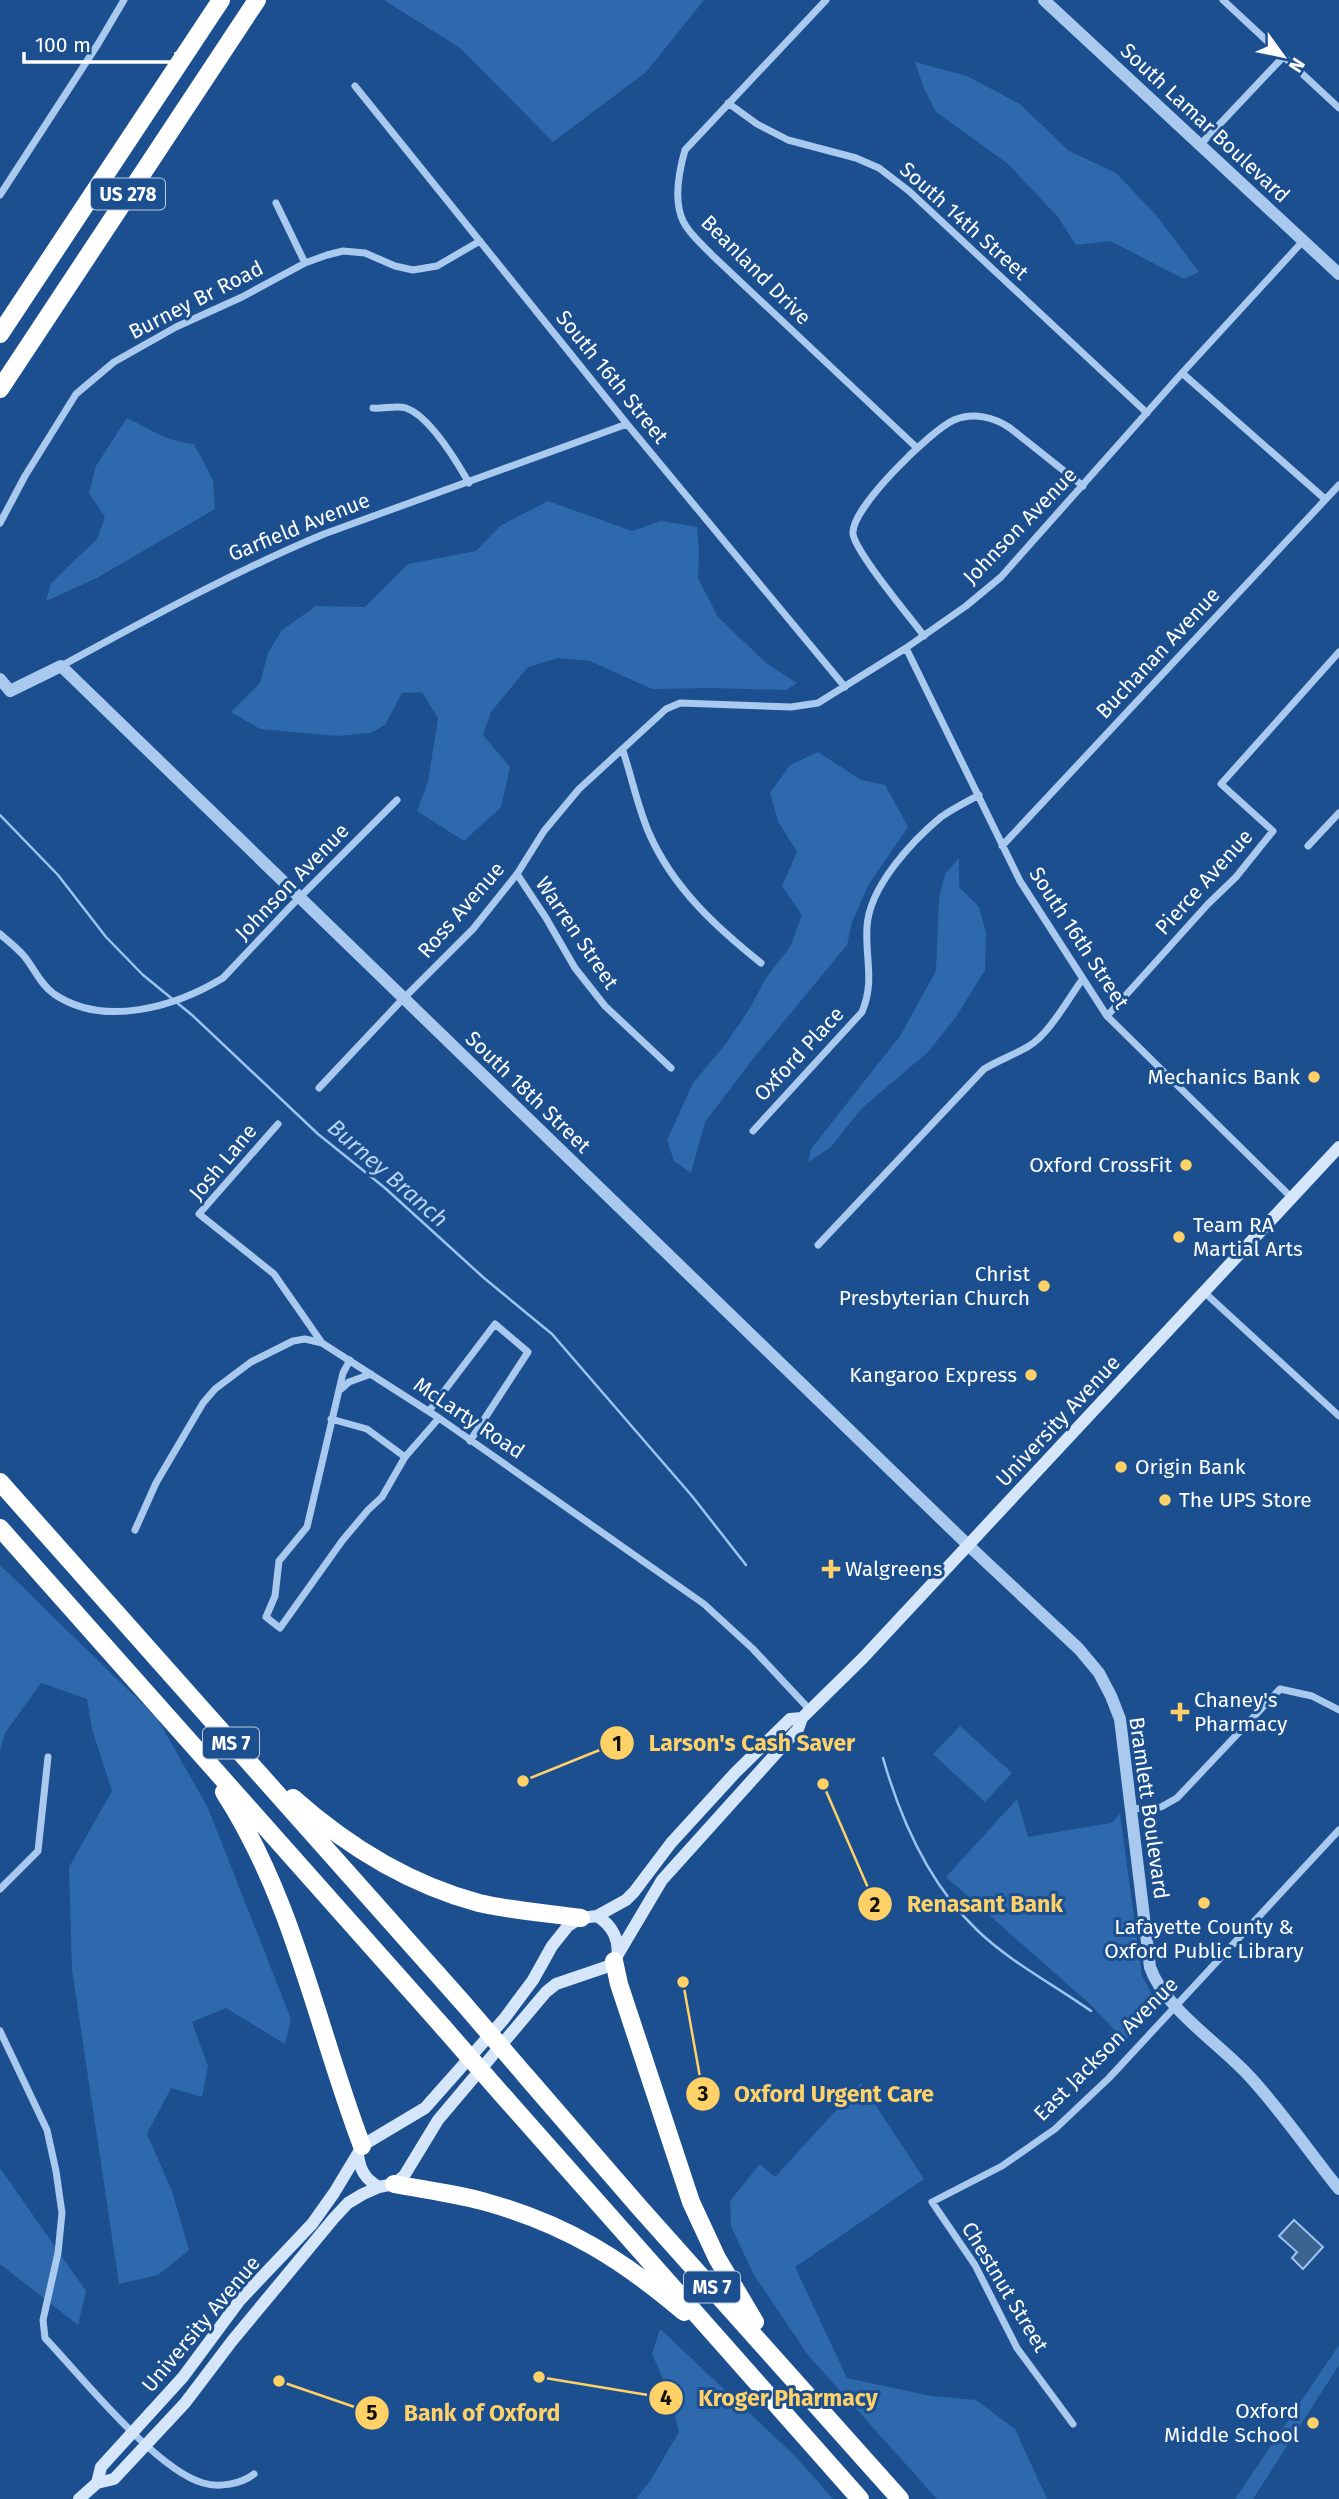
<svg xmlns="http://www.w3.org/2000/svg" width="1339" height="2499" viewBox="0 0 1339 2499" font-family="'Fira Sans',sans-serif">
	<style>
		.green { fill: #2e69ad }
		.water { fill: #3c6290; stroke: #9cc4f0; stroke-width: 2 }
		.lines { fill: none; stroke-linecap: round; stroke-linejoin: round }
		.stream { stroke: #9cc4f0; stroke-width: 2.5 }
		.minor { stroke: #a9c9ee; stroke-width: 7 }
		.tertiary { stroke: #a9c9ee; stroke-width: 12 }
		.secondary { stroke: #d6e6fa; stroke-width: 12 }
		.motorway { stroke: #fff; stroke-width: 18 }
		.motorway-bridge { stroke: #fff; stroke-width: 18 }
		.poi-dot { fill: #ffd166; stroke: #1b4f8f; stroke-width: 2.5 }
		.labels { text-anchor: middle; dominant-baseline: central; stroke-width: 6; stroke-linejoin: round; paint-order: stroke }
		.shield { fill: #1b4f8f; stroke: #bbcadd; stroke-width: 2 }
		.shield-label { font-size: 19px; font-weight: bold; fill: #fff }
		.street-label { font-size: 21px; fill: #fff; stroke: #1b4f8f }
		.poi-label { font-size: 21px; fill: #fff; stroke: #1b4f8f; text-anchor: end }
		.water-label { font-size: 23px; font-style: italic; fill: #b5d3f5; stroke: #1b4f8f }
		.leader { fill: none; stroke: #ffd166; stroke-width: 2.5 }
		.callout-dot { fill: #ffd166; stroke: #1b4f8f; stroke-width: 2.5 }
		.mark-label { font-size: 21px; text-anchor: middle; font-weight: bold; fill: #111 }
		.callout-label { font-size: 23px; text-anchor: middle; font-weight: bold; fill: #ffd166; stroke: #1b4f8f; stroke-width: 6; stroke-linejoin: round; paint-order: stroke }
	</style>
	<rect width="100%" height="100%" fill="#1b4f8f"/>
	<path class="green" d="M384,0H704L646,72L553,142L460,48Z
		M915,62L967,76L1020,104L1069,151L1116,173L1156,215L1199,272L1184,279L1110,241L1076,245L1058,217L1008,164L936,112L923,86Z
		M127,418C155,431 162,440 194,444L213,480L215,509L97,578L46,601L51,583L97,539L105,517L89,493L96,466Z
		M548,501L632,531L661,521L697,527L699,551L698,578L718,617L766,663L797,683L786,690L711,688L652,689L590,661L558,658L528,667L491,712L483,735L510,767L501,807L464,841L417,811L428,782L438,718L422,692L402,693L385,725L370,733L338,736L260,729L231,712L260,683L268,653L282,630L316,606L365,607L408,564L476,551L500,526Z
		M818,752L861,780L885,785L908,827L869,884L852,922L847,945L756,1055L705,1122L691,1173L674,1161L667,1140L693,1083L725,1045L750,1008L766,978L790,947L802,915L782,886L797,852L778,821L770,793L790,765Z
		M959,858V887L979,907L986,933L985,970L956,1017L928,1052L861,1109L831,1147L808,1162L811,1149L900,1036L936,971L939,898L945,874Z
		M0,1565L157,1718L208,1808L291,2019L285,2044L226,2008L192,2022L208,2066L202,2097L171,2088L147,2134L172,2191L189,2250L158,2275L119,2284L72,1970L69,1867L112,1791L92,1729L87,1699L41,1683L5,1733L0,1751Z
		M960,1726L1012,1773L985,1802L933,1754Z
		M1017,1799L1028,1837L1111,1823L1120,1814L1142,1976L1157,2004L1125,2041L1091,2005L946,1877Z
		M861,2083L924,2179L795,2267L847,2378L931,2396L976,2400L1015,2429L1047,2499H937L808,2355L754,2275L731,2226L730,2201L760,2164L775,2177Z
		M0,2168L86,2291L78,2325L0,2264Z
		M660,2329L795,2456L833,2499H636L650,2481L679,2432L669,2392L652,2354Z
		M1339,2345V2365L1253,2499H1235Z"/>
	<path class="water" d="M1294,2220L1323,2247L1303,2269L1292,2258L1297,2252L1279,2236Z"/>
	<g class="lines">
		<path class="stream" d="M0,815L58,875L106,937L143,975L192,1015L318,1134L385,1188L484,1278L552,1334L692,1496L746,1565
			M883,1758C901,1821 929,1884 977,1930C1010,1962 1053,1984 1091,2011"/>
		<path class="minor" d="M826,0L685,150C679,171 673,200 683,221C689,234 703,245 712,255L916,447
			M1223,0L1339,108
			M355,86L627,424L845,687
			M728,103L757,124L788,140L856,158L879,168L909,191L1147,413
			M1200,145L1284,56
			M0,195L98,44L124,0
			M276,203L305,263
			M1182,373L1325,499
			M373,408C383,409 397,405 406,408C429,416 457,462 469,483
			M0,523L25,476L76,394L114,362L176,327L242,297L305,263L327,255L343,251L365,253L395,266L413,270L437,266L480,241
			M924,636C910,617 856,553 853,534C850,509 931,430 954,420C973,412 994,417 1010,428L1083,486
			M906,648L1020,881L1107,1016L1292,1198
			M61,666C148,619 233,572 324,534L627,424
			M623,751C632,778 638,808 649,833C673,888 716,927 761,963
			M1002,846L1339,485
			M1308,846L1339,813
			M517,874L546,918L575,968L605,1006L671,1068
			M0,934C8,941 17,948 24,956C34,968 40,984 54,994C104,1028 175,1007 223,978L289,908L397,800
			M1107,1016L1208,904L1236,877L1273,831L1221,784L1339,652
			M319,1088L399,1003L473,929L517,874L544,831L579,789L666,709L680,703L791,707L818,703L906,648L966,606L1001,577L1182,373L1303,241
			M278,1124L199,1214L274,1274L322,1343
			M753,1131L862,1012C875,981 865,958 867,927C869,887 912,841 941,817C952,809 966,802 979,795
			M818,1245L984,1069C999,1060 1014,1055 1029,1046C1049,1034 1068,999 1082,980
			M1204,1292L1339,1416
			M350,1360L343,1373L307,1527L279,1561L275,1596L266,1617L280,1628L342,1541L368,1510L382,1497L405,1457L439,1418
			M341,1389L349,1382L371,1374
			M429,1411L495,1324L528,1352L470,1441
			M331,1419L367,1429L405,1457
			M135,1530L156,1483L203,1403L215,1389L251,1362L293,1341L305,1339L322,1343L439,1418L704,1604L753,1649L810,1710
			M1131,1809L1161,1807L1177,1798L1280,1689L1312,1696L1339,1710
			M0,1889L38,1851L48,1757
			M0,2031L47,2130L56,2171L62,2213L58,2253L43,2320L45,2338C80,2375 156,2470 203,2483C219,2488 241,2484 254,2474
			M1073,2424L1017,2348L975,2265L932,2202L1002,2166L1055,2129L1109,2078L1339,1830"/>
		<path class="tertiary" d="M1044,0L1339,274
			M0,679L10,691L61,666L968,1545L1079,1649L1099,1673L1111,1696L1120,1719L1150,1967C1164,2009 1222,2045 1251,2078C1283,2113 1310,2153 1339,2189"/>
		<path class="secondary" d="M597,1916C612,1925 620,1940 617,1957
			M358,2155C360,2170 365,2179 379,2187
			M97,2483L101,2467L183,2377L240,2300L312,2224L334,2193L363,2145L425,2108L504,2019L533,1980L552,1946L568,1926L581,1918L597,1916L626,1900L634,1892L671,1843L735,1773L790,1719L802,1718
			M79,2499L97,2483L114,2479L185,2403L232,2341L334,2218L348,2203L363,2194L379,2187L394,2184L404,2176L438,2120L546,1992L556,1984L609,1966L614,1961L662,1880L798,1729L802,1718L863,1658L1339,1147"/>
		<path class="motorway" d="M0,334L221,0
			M0,389L257,0
			M0,1482L464,2004
			M0,1528L443,2027
			M224,1792C294,1900 317,2028 362,2146
			M293,1798C347,1846 408,1884 479,1903C513,1911 547,1913 581,1918
			M614,1961L619,1984L691,2202L717,2258L755,2322
			M525,2075L640,2208L900,2499
			M506,2099L860,2499
			M394,2184C425,2190 459,2194 489,2203C567,2225 623,2260 684,2312"/>
		<path class="motorway-bridge" d="M464,2004L525,2075
			M443,2027L506,2099"/>
	</g>
	<g class="poi-dot">
		<circle cx="1314" cy="1077" r="7"/>
		<circle cx="1186" cy="1165" r="7"/>
		<circle cx="1179" cy="1237" r="7"/>
		<circle cx="1044" cy="1286" r="7"/>
		<circle cx="1031" cy="1375" r="7"/>
		<circle cx="1121" cy="1467" r="7"/>
		<circle cx="1165" cy="1500" r="7"/>
		<path d="M827.5 1558.5h7v7h7v7h-7v7h-7v-7h-7v-7h7z"/>
		<path d="M1176.5 1701.5h7v7h7v7h-7v7h-7v-7h-7v-7h7z"/>
		<circle cx="1204" cy="1903" r="7"/>
		<circle cx="1313" cy="2423" r="7"/>
	</g>
	<g class="labels">
		<g class="shield">
			<rect x="91" y="178.5" width="74" height="31" rx="5"/>
			<rect x="203" y="1727.5" width="56" height="31" rx="5"/>
			<rect x="684" y="2271.5" width="56" height="31" rx="5"/>
		</g>
		<g class="shield-label">
			<text x="128" y="194">US 278</text>
			<text x="231" y="1743">MS 7</text>
			<text x="712" y="2287">MS 7</text>
		</g>
		<g class="street-label">
			<text transform="translate(1205 123) rotate(43)">South Lamar Boulevard</text>
			<text transform="translate(964 221) rotate(42)">South 14th Street</text>
			<text transform="translate(756 270) rotate(45)">Beanland Drive</text>
			<text transform="translate(196 300) rotate(-27)">Burney Br Road</text>
			<text transform="translate(612 377) rotate(51)">South 16th Street</text>
			<text transform="translate(1020 526) rotate(-46)">Johnson Avenue</text>
			<text transform="translate(299 527) rotate(-22)">Garfield Avenue</text>
			<text transform="translate(1158 653) rotate(-47)">Buchanan Avenue</text>
			<text transform="translate(292 882) rotate(-46)">Johnson Avenue</text>
			<text transform="translate(1204 882) rotate(-48)">Pierce Avenue</text>
			<text transform="translate(461 910) rotate(-49)">Ross Avenue</text>
			<text transform="translate(577 933) rotate(56)">Warren Street</text>
			<text transform="translate(1079 938) rotate(57)">South 16th Street</text>
			<text transform="translate(799 1054) rotate(-47)">Oxford Place</text>
			<text transform="translate(528 1092) rotate(44)">South 18th Street</text>
			<text transform="translate(223 1162) rotate(-50)">Josh Lane</text>
			<text transform="translate(469 1418) rotate(34)">McLarty Road</text>
			<text transform="translate(1058 1421) rotate(-47)">University Avenue</text>
			<text transform="translate(1149 1808) rotate(82)">Bramlett Boulevard</text>
			<text transform="translate(1106 2049) rotate(-45)">East Jackson Avenue</text>
			<text transform="translate(1005 2287) rotate(59)">Chestnut Street</text>
			<text transform="translate(201 2324) rotate(-50)">University Avenue</text>
		</g>
		<g class="poi-label">
			<text x="1300" y="1077">Mechanics Bank</text>
			<text x="1172" y="1165">Oxford CrossFit</text>
			<text x="1193" y="1225" text-anchor="start">Team RA<tspan x="1193" dy="24">Martial Arts</tspan></text>
			<text x="1030" y="1274">Christ<tspan x="1030" dy="24">Presbyterian Church</tspan></text>
			<text x="1017" y="1375">Kangaroo Express</text>
			<text x="1135" y="1467" text-anchor="start">Origin Bank</text>
			<text x="1179" y="1500" text-anchor="start">The UPS Store</text>
			<text x="845" y="1569" text-anchor="start">Walgreens</text>
			<text x="1194" y="1700" text-anchor="start">Chaney's<tspan x="1194" dy="24">Pharmacy</tspan></text>
			<text x="1204" y="1927" text-anchor="middle">Lafayette County &amp;<tspan x="1204" dy="24">Oxford Public Library</tspan></text>
			<text x="1299" y="2411">Oxford<tspan x="1299" dy="24">Middle School</tspan></text>
		</g>
		<g class="water-label">
			<text transform="translate(388 1173) rotate(41)">Burney Branch</text>
		</g>
	</g>
	<path class="leader" d="M523 1781L617 1743M823 1784L875 1904M683 1982L703 2094M539 2377L666 2398M279 2381L372 2413"/>
	<g class="callout-dot">
		<circle cx="523" cy="1781" r="7"/>
		<circle cx="823" cy="1784" r="7"/>
		<circle cx="683" cy="1982" r="7"/>
		<circle cx="539" cy="2377" r="7"/>
		<circle cx="279" cy="2381" r="7"/>
		<circle cx="617" cy="1743" r="18"/>
		<circle cx="875" cy="1904" r="18"/>
		<circle cx="703" cy="2094" r="18"/>
		<circle cx="666" cy="2398" r="18"/>
		<circle cx="372" cy="2413" r="18"/>
	</g>
	<g class="mark-label">
		<text x="617" y="1751">1</text>
		<text x="875" y="1912">2</text>
		<text x="703" y="2101">3</text>
		<text x="666" y="2405">4</text>
		<text x="372" y="2420">5</text>
	</g>
	<g class="callout-label">
		<text x="752" y="1751">Larson's Cash Saver</text>
		<text x="985" y="1912">Renasant Bank</text>
		<text x="834" y="2102">Oxford Urgent Care</text>
		<text x="788" y="2406">Kroger Pharmacy</text>
		<text x="482" y="2421">Bank of Oxford</text>
	</g>
	<g transform="translate(1283 56) rotate(123)" stroke="#1b4f8f" stroke-width="5" paint-order="stroke">
	<path d="M0-5L12 26L0 18L-12 26Z" fill="#ffffff"/>
	<text y="-10" font-size="19" font-weight="bold" text-anchor="middle" fill="#ffffff">N</text>
	</g>
	<path d="M24 52v10h152v-10" fill="none" stroke="#ffffff" stroke-width="3.5"/>
	<text x="35" y="52" font-size="21" fill="#ffffff" stroke="#1b4f8f" stroke-width="5" paint-order="stroke">100 m</text>
</svg>
